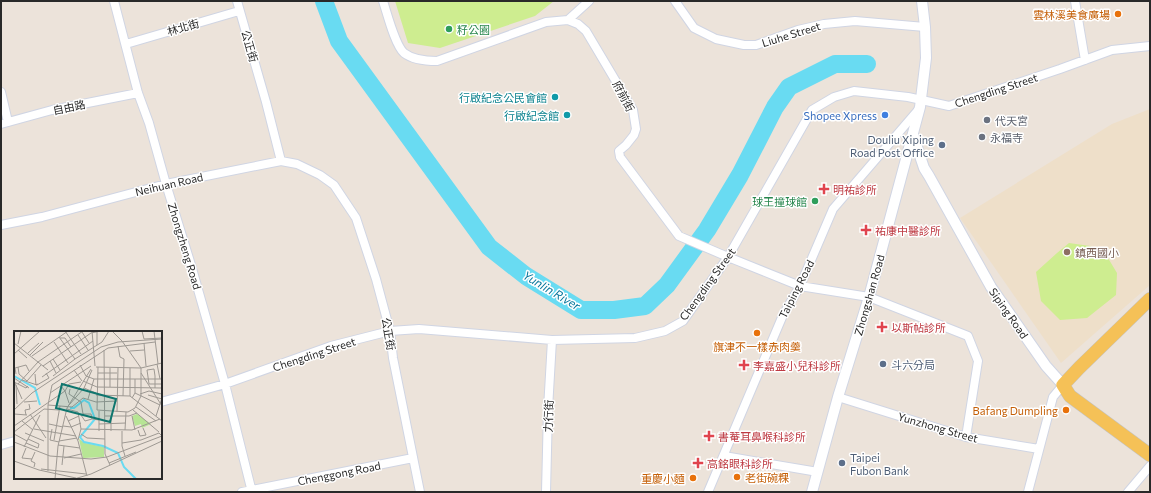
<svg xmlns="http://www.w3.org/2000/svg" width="1151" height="493" viewBox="0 0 1151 493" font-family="Commissioner,'Noto Sans TC',sans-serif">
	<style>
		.education { fill: #eedfc9 }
		.pitch { fill: #ceed90 }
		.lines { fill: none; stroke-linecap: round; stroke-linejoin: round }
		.river { stroke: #69dbf2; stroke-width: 18 }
		.minor-casing { stroke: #d0d5e3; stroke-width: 10 }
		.tertiary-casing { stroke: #d0d5e3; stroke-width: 12 }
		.primary-casing { stroke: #c3c3c3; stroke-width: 14 }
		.minor { stroke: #fff; stroke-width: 8 }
		.tertiary { stroke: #fff; stroke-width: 10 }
		.primary { stroke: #f5c157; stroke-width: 13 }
		.food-dot { fill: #e8710a; stroke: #fff; stroke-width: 1.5 }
		.leisure-dot { fill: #2e9e5b; stroke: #fff; stroke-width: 1.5 }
		.culture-dot { fill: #0f9aa8; stroke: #fff; stroke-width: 1.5 }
		.shop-dot { fill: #3f7fe0; stroke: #fff; stroke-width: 1.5 }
		.worship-dot { fill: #6b7280; stroke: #fff; stroke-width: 1.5 }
		.service-dot { fill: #5c6f8a; stroke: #fff; stroke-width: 1.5 }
		.health-dot { fill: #e0444e; stroke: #fff; stroke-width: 1.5 }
		.education-dot { fill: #8d6e63; stroke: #fff; stroke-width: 1.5 }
		.labels { text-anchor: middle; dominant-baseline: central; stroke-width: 3; stroke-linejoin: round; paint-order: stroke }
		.food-label { font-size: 11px; fill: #c56008; stroke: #fff; text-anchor: end }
		.street-label { font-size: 11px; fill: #292929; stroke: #fff }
		.leisure-label { font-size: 11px; fill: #27864d; stroke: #fff; text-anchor: start }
		.culture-label { font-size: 11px; fill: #0d838f; stroke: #fff; text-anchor: end }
		.shop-label { font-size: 11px; fill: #366cbe; stroke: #fff; text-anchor: end }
		.worship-label { font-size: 11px; fill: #5b616d; stroke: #fff; text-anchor: start }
		.service-label { font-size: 11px; fill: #4e5e75; stroke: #fff; text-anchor: start }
		.health-label { font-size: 11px; fill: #be3a42; stroke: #fff; text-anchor: start }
		.education-label { font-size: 11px; fill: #785e54; stroke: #fff; text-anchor: start }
		.water-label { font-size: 12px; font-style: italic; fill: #09789d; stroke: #fff }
		.inset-river { fill: none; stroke: #69dbf2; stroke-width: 2 }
		.inset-road { fill: none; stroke: #9e9993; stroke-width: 1 }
		.view { fill: #0f766e; fill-opacity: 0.15; stroke: #0f766e; stroke-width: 2 }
		.inset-edge { fill: none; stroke: #292929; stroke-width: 2 }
	</style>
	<rect width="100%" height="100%" fill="#ece3da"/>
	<path class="education" d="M1150,109V285L1061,363L960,218L1112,124Z"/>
	<path class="pitch" d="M395,1H554L535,16L440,48L408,43Z
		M1069,243L1090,246L1108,258L1117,273L1116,295L1087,318L1060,320L1041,301L1036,272L1057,253Z"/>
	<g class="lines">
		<path class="river" d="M324,1L339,41L489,247L526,276L581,310H614L645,306L667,285L707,230L740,175L775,107L789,87L835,64H867"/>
		<g class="minor-casing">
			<path id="minor" d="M114,1L138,93L149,123L166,184L191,265L225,384L252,492
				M237,1L266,102L281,161
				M383,1C387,13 395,45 404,53C413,60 426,61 437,61L546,22L568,20L578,24L586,31L633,110L636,129L634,135L626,145L619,151L620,157L679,236L728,257L800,286L869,297L968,336L978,361L966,437
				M675,1L694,28L716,39L744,45H756L798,30L824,24L855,21L925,27
				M1075,1L1085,60
				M568,20L589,1
				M126,44L239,11
				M1,92L8,122
				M1,124L52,110L138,93
				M1,225L42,217L166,184L281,161L297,164L320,175L334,185L356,218L376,279L390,331L393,358L420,492
				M838,397L966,437L1039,449
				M161,402L225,384L331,346L390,331L419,329L552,340L635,338L665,331L683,321L728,257L812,110L834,97L854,91L908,97L949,106L1060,69L1112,50L1150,46
				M1,445L15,441
				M724,456L818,472
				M242,492L413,458
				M546,492L548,409L552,340
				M708,492L783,315L800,286L833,209L919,109
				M1028,492L1053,397L1063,385
				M1128,492L1150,466"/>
		</g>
		<g class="tertiary-casing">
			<path id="tertiary" d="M913,135L924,168L929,176L991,287L1046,366L1063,385
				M812,492L838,397L869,297L920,107L926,58L925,27L922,1"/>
		</g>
		<g class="primary-casing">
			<path id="primary" d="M1150,299L1079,368L1063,385L1070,396L1150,455"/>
		</g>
		<use href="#minor" class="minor"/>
		<use href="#tertiary" class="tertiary"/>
		<use href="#primary" class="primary"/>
	</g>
	<g class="food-dot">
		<circle cx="1118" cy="14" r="4"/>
		<circle cx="757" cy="333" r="4"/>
		<circle cx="1066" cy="410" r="4"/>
		<circle cx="737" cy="477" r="4"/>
		<circle cx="693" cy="478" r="4"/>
	</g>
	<g class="leisure-dot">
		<circle cx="449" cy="29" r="4"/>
		<circle cx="815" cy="201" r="4"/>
	</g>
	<g class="culture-dot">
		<circle cx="555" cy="97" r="4"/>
		<circle cx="567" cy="115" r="4"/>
	</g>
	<circle class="shop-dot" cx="885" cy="115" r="4"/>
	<g class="worship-dot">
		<circle cx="987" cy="120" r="4"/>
		<circle cx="982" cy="137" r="4"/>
	</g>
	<g class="service-dot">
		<circle cx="942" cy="145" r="4"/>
		<circle cx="883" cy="364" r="4"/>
		<circle cx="842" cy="463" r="4"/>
	</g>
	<g class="health-dot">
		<path d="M822 183h4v4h4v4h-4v4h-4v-4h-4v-4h4z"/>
		<path d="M864 224h4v4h4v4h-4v4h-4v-4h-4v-4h4z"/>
		<path d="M880 321h4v4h4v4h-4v4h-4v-4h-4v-4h4z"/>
		<path d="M742 359h4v4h4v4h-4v4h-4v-4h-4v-4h4z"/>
		<path d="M707 430h4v4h4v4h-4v4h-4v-4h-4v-4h4z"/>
		<path d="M696 457h4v4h4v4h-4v4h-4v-4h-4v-4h4z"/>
	</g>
	<circle class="education-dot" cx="1067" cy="252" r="4"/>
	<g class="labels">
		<g class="food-label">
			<text x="1110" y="14">雲林溪美食廣場</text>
			<text x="757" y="346" text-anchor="middle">旗津不一樣赤肉羹</text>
			<text x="1058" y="410">Bafang Dumpling</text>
			<text x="745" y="477" text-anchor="start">老街碗粿</text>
			<text x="685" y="478">重慶小麵</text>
		</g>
		<g class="street-label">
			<text transform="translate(183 27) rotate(-16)">林北街</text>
			<text transform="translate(791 34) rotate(-17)">Liuhe Street</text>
			<text transform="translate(250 46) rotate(74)">公正街</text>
			<text transform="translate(996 90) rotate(-18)">Chengding Street</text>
			<text transform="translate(624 96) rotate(62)">府前街</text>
			<text transform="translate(69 107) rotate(-12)">自由路</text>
			<text transform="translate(169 184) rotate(-13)">Neihuan Road</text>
			<text transform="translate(185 246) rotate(73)">Zhongzheng Road</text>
			<text transform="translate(707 284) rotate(-54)">Chengding Street</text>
			<text transform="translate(796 289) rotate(-63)">Taiping Road</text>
			<text transform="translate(869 295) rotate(-74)">Zhongshan Road</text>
			<text transform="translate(1009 313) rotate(55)">Siping Road</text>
			<text transform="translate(389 334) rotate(80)">公正街</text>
			<text transform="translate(314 354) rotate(-18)">Chengding Street</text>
			<text transform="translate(548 416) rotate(-88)">力行街</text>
			<text transform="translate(938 427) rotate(16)">Yunzhong Street</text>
			<text transform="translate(339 473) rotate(-11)">Chenggong Road</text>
		</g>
		<g class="leisure-label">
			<text x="457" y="29">籽公園</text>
			<text x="807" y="201" text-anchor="end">球王撞球館</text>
		</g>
		<g class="culture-label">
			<text x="547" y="97">行啟紀念公民會館</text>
			<text x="559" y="115">行啟紀念館</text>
		</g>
		<g class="shop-label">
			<text x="877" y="115">Shopee Xpress</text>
		</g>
		<g class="worship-label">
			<text x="995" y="120">代天宮</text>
			<text x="990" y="137">永福寺</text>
		</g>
		<g class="service-label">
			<text x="934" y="139" text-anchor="end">Douliu Xiping<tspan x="934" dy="13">Road Post Office</tspan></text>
			<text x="891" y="364">斗六分局</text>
			<text x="850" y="457">Taipei<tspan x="850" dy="13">Fubon Bank</tspan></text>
		</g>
		<g class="health-label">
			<text x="833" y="189">明祐診所</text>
			<text x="875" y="230">祐康中醫診所</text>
			<text x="891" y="327">以斯帖診所</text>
			<text x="753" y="365">李嘉盛小兒科診所</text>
			<text x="718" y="436">書菴耳鼻喉科診所</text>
			<text x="707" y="463">高銘眼科診所</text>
		</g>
		<g class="education-label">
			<text x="1075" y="252">鎮西國小</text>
		</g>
		<g class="water-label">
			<text transform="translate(552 290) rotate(31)">Yunlin River</text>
		</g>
	</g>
	<g transform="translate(14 331)">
		<rect width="148" height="148" fill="#ece3da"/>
		<path d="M123,83L137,93L128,97L127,93L121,95L118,85ZM65,108L71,112L90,116V126L69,127Z" fill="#b7e595"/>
		<path class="inset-river" d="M0,45L21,57L26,74M56,77H60L70,69L75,72L81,88L66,106L70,111L89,115L104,122L110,136L122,148"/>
		<path class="inset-road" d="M51,0L67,23M78,0L81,35M128,0L130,8L148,7M140,0L144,33M68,1L75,12M83,1V14M64,4L74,19M45,6L61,28M46,7H51L57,16M40,11L54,32M0,12L34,39M130,12L132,35M4,13L7,0M104,15L106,26L110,28L109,65M4,19L13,27M90,19L91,123L96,134M116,20L130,19M14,22L25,12M0,23L26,0M16,24L29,11M18,25L54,0M39,28L46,39M36,30L42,42M143,33L146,48M66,34L72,45L80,48H148M29,35L77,2L87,0M4,36L5,43L13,50L27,34M82,36L127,37L148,32M84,36L83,79L114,81L121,77L127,65V37L108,10L98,0M60,39L68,50M84,42H103M127,42L148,75M2,43L1,37L12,34L15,40M21,43L22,54L24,53M39,45L61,28L88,11L95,0M28,46L79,10M0,47L15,57M8,49L23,54L35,47L32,42M69,50L83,56L148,57M0,51L12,57L14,55M1,52L8,68M4,53L24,31L69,0M2,54L3,73M96,56V37M70,57L82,62M141,57V45L140,38L133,39L135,53H148M56,58L55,63L67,71L69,83H77L78,88L85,89M36,62L77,35M121,62L146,74M126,63L135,60L148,63M82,64L116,65L148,90M134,64L148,68M116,65V37M118,67L121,62V48M74,68L80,48M10,71L23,70M55,72L51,60L55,53L67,51M34,74L58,76L69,67L82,71L103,70M55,74L70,57L78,39M122,76L142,90M53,78L64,81L67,98L64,109M0,79L18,62L87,16L104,11L148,8M119,79L145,101M85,80V100M103,81L104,37M0,83L13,84M16,83L32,107M70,83L67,84L71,90L78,88M12,84L11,79L16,78L15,73M52,85L64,110L73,145M91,85H115L123,82M118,85L121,99M142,85L148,67M8,90L19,99M54,90L65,85M35,93L49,96M85,93L112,92M0,95L51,60L47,55M49,95L57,96L67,92M20,98L62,105M38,98L36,109L45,111M67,98L118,99L146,88M111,99L112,81M124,99L126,105L132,104L129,97M97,100V85M108,100V115L111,125M0,101L30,78L45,79M11,102L30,110M0,103L13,110M67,103L73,107L91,108M14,108L25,113L24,117M40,109L46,75M45,110L63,107M0,111L36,125L77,128L93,126L148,105M12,112L24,117M108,112L127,109L145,102L148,105M44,114L66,117M10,116L26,84M12,117L8,127L18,128M50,127L67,123M0,130L25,139L62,147M95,132L122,121M48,134L50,115M20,136L21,132L17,130L21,121M27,138L72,143M34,140V74L38,54L94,17L141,11M41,148L44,115L53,77L77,38M60,148L77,143L148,110"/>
		<path class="view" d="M48,53L102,68L96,91L42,77Z"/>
		<rect width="148" height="148" class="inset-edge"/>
	</g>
	<rect width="1151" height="493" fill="none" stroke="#292929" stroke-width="4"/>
</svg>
